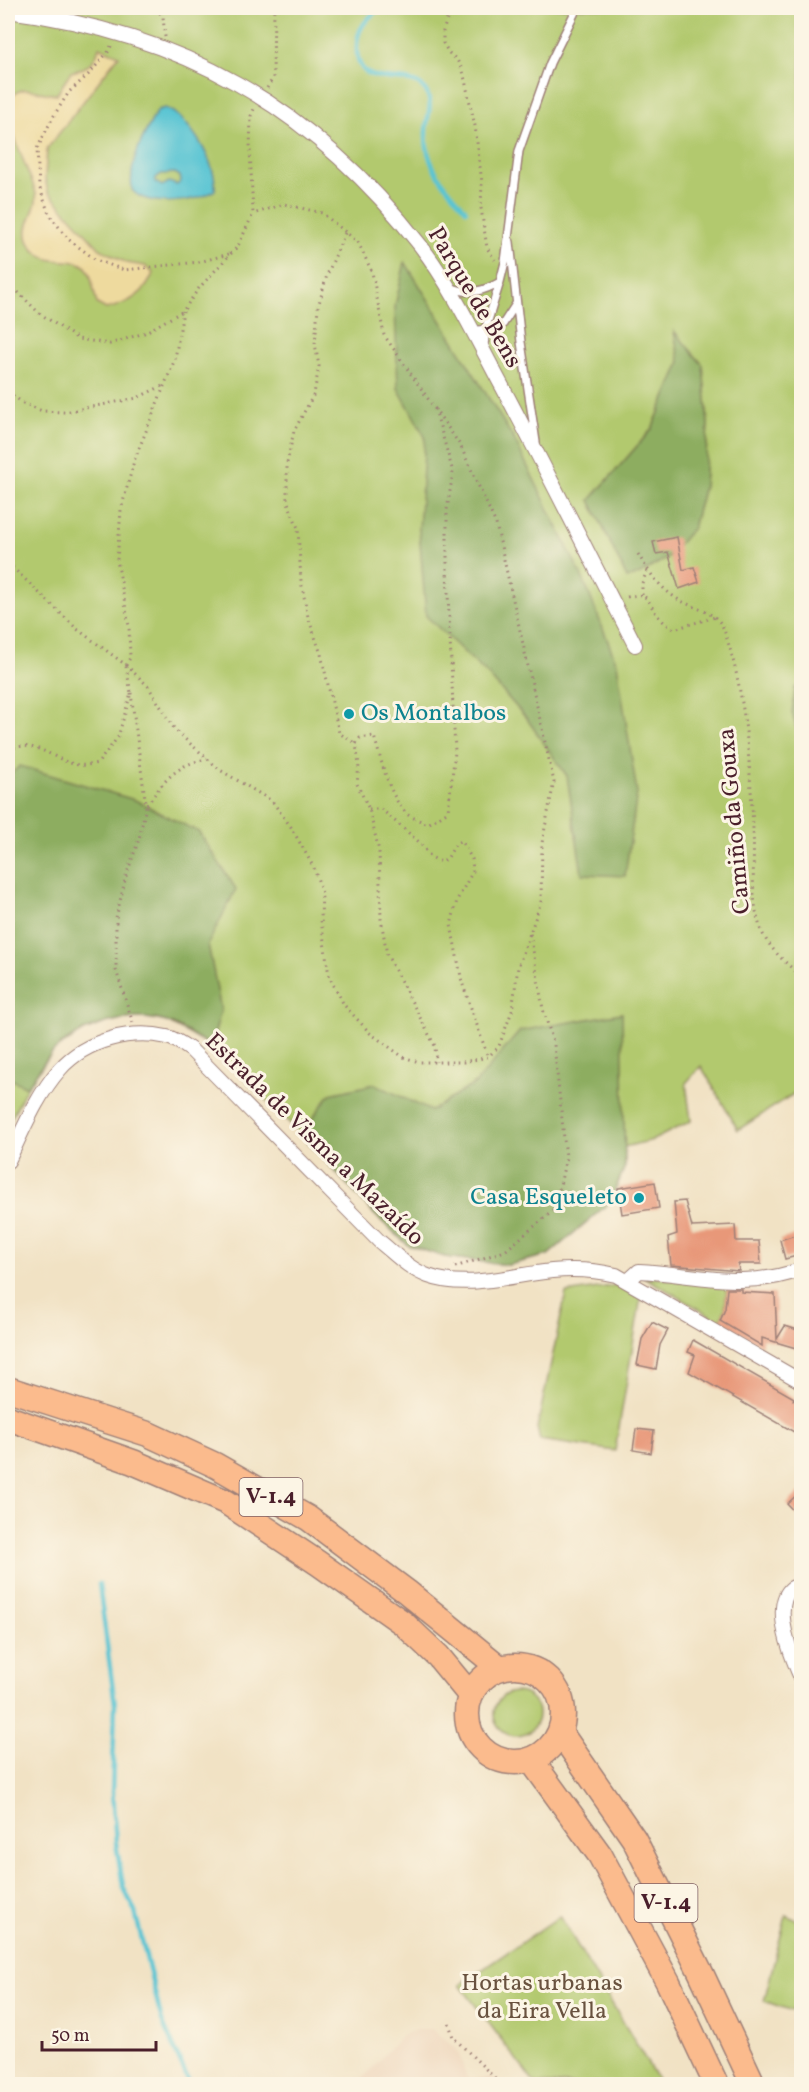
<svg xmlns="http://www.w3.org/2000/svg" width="809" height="2092" viewBox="0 0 809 2092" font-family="Vollkorn,serif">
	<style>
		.built { fill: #eed6bb }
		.green { fill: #b2c96e; stroke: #7e744c; stroke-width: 1.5; fill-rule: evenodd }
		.forest { fill: #8dad61; stroke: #6c6646; stroke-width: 1.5 }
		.sand { fill: #eeda9e; stroke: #9c7c64; stroke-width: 1.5 }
		.water { fill: #59c4d3; stroke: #52727f; stroke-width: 1.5; fill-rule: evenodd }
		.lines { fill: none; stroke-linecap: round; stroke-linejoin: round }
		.stream { stroke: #59c4d3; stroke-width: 4.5 }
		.building { fill: #e89879 }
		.lane-casing { stroke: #9e8078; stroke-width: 10 }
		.street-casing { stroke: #9e8078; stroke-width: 16 }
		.highway-casing { stroke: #9e8078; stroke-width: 27 }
		.path { stroke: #9e8078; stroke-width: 3; stroke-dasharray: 1.5 4.5; stroke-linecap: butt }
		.lane { stroke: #fff; stroke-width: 7 }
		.street { stroke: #fff; stroke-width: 14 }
		.highway { stroke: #fbbb8d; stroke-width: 24 }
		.culture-dot { fill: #0f9aa8; stroke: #fcf5e5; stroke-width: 2 }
		.labels { text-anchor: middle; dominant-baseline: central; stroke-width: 6; stroke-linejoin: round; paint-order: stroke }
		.shield { fill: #fcf5e5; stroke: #7f5f63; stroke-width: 1.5 }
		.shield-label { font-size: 22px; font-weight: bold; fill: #4a1f2b }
		.street-label { font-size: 24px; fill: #4a1f2b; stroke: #fcf5e5 }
		.culture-label { font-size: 24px; fill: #0d838f; stroke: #fcf5e5; text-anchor: start }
		.park-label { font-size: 24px; fill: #69523f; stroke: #fcf5e5 }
	</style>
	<rect width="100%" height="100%" fill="#fcf5e5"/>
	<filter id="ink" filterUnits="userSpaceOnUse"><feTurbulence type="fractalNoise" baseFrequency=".0167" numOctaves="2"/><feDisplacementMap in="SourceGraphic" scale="12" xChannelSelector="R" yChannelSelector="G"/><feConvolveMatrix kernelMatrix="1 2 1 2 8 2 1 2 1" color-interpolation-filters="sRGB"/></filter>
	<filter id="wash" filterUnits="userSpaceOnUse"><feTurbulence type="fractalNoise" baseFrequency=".008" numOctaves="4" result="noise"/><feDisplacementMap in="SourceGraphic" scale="24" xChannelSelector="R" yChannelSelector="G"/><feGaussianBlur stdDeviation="1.35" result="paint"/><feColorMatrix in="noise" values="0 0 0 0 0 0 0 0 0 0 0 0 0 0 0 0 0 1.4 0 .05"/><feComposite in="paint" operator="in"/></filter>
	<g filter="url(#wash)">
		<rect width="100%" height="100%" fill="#f1e2c4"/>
		<path class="built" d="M419,2029H432L458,2051L467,2078H491L497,2084H358L402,2035Z"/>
		<path class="green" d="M8,8H801L802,685L795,688L802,744L801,1089L738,1130L701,1066L686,1083L691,1121L653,1140L624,1147L625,1166L610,1202L548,1255L508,1265L445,1257L408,1245L375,1215L301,1134L211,1046L167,1022L143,1017L111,1021L84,1031L54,1050L27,1087L8,1125ZM674,332L703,365L708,424L704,486L693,528L590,500L652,429L680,363Z
			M644,1277L727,1284L725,1309L720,1321Z
			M618,1285L641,1297L615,1451L540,1440L537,1428L566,1293Z
			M494 1714a22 22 0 1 1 44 0a22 22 0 1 1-44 0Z
			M786,1915L801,1922V2014L764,2001Z
			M560,1916L660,2084H535L460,1985Z"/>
		<path class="forest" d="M405,262L514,439L584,581L617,664L637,793L625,876L582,874L567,776L527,719L488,675L426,616L419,530L425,437L398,388L395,306Z
			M674,331L703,365L708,424L704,486L693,528L667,558L640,574L627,578L590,500L652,429L680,363Z
			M801,685H802L801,744L792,713L795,688Z
			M20,766L135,800L199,832L236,889L208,944L221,1010L211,1046C197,1038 182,1027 167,1022C132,1011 81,1025 55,1050C44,1060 36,1075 27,1087L8,1078V776Z
			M622,1013L625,1166L610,1202L548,1255L508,1265L445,1257L408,1245L375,1215L301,1134L330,1094L375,1084L431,1111L476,1083L520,1031Z"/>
		<path class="sand" d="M99,47L119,55L47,149L45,178L48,192L100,249L127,263L145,266L153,273C146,294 128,304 106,309L97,304C94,294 93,282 89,272C80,251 48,272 31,246C17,225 42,210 35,190C29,171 1,117 11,99C21,80 42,96 57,94L71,72C87,68 95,64 99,47Z"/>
		<path class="water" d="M165,108C189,116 218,165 215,190C198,203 147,208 132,190C128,163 144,133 158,110ZM175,173L180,176L181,181L177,185L169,182L162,186L155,182L156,178L161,174Z"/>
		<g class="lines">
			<path class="stream" d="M381,8C368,17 357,28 357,45C354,98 412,64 427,93C433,105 427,118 426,130C424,166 444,184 466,210
				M99,1584L115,1705L112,1793L116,1843L123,1886L135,1912L162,2021L190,2084"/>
		</g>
		<g id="blocks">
			<path class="building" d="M677,537L683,570L694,567L699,582L679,589L668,552L656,554L653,542Z
				M655,1182L659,1208L622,1214L618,1188Z
				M685,1201L692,1227L735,1225L736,1241H759L761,1264H738L739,1271L671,1265L668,1237L677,1234L674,1202Z
				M801,1233V1255L785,1259L780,1240Z
				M727,1289H741V1292L775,1294L777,1339L785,1326L801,1331L796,1348L762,1338V1346L720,1321L725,1309Z
				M652,1322L668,1330L660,1345L656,1369L637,1365L642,1339Z
				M693,1340L794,1398L793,1400L801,1405V1436L689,1372L695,1355L688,1352Z
				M636,1429L654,1431L651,1453L633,1450Z
				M801,1491V1519L787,1504Z"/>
		</g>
	</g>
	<g filter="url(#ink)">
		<use href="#blocks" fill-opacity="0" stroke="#9e8078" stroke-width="1.5"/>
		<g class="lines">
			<g class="lane-casing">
				<path id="lane" d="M510,242L521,342L536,442
					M452,288C470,295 484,291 500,282L505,262L519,151L550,63L577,8
					M472,332L503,324L516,304
					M484,346L486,327L500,282"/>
			</g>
			<g class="street-casing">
				<path id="street" d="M8,11C182,33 311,106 420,245C453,288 477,340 503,388C548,473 591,559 635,645
					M8,1161C23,1130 37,1095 60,1069C86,1040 130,1029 167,1037C175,1039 184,1045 191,1050L379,1241C394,1253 409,1269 428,1276C466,1290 512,1275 552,1271C573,1269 595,1270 616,1275L802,1382
					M628,1281L639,1271C696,1274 744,1291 802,1269
					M802,1585C798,1586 795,1586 792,1588C770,1606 793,1660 802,1680"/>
			</g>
			<g class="highway-casing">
				<path id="highway" d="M8,1389L148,1434L215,1465L308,1518L407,1592L500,1668
					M8,1418L133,1462L226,1502L318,1563L403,1623L438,1656L470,1695
					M467 1714a48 48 0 1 1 96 0a48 48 0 1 1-96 0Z
					M560,1732L634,1839L701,1973L753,2084
					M531,1760L600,1855L668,1982L716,2084"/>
			</g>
			<path class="path" d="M156,8L163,17L165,37
				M451,8L443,31V43L449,53L457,60L463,71L475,126L482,183L481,208L487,248L495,260
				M111,46L109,51L88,75L69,92L53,117L37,149L39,186L49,214L68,239L96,260L124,270L199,262L229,254
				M267,88L273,78L274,8
				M345,233L327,275L318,307L315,344L319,366L314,394L294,431L287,463V500L298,528L301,581L308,617L321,654L339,733L356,744
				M8,286L14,288L39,313L78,339L110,344L144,333L183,311L199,288L238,246L253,214L250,149L251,116L254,109
				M8,392L23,403L42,411L65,412L137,398L162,386
				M435,409L453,472L447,510V570L455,752L448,811L428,824C422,821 412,818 407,814C389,797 381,759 374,736L360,738L356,744L359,765L357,784L369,809L379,851L381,919L387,955L435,1046L436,1062
				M638,554C648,571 659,587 676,598C691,608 718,611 724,630C746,693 750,763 753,829C755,863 749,900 762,932C769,948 788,966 802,976
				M8,563L77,629L126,665L130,658L129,626L117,560L121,510L134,461L175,359L183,311
				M642,595V583L647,571
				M627,597C652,591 646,603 659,617C663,622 669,626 674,629L715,617
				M126,665L148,686L175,730L220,770L272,801L291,827L314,868L322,893L321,920L329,976L344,1005L370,1033L403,1057L419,1062H463L488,1057L499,1046L512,1011L518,967L541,902L542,843L554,782L496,524L460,445L384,335L372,272L358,242L322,213L284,204L253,214
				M131,693L146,806L139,839L126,876L116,918V970L133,1023
				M8,749C40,739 52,761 79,765C85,766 93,764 98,763L118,737L131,693L126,667
				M147,805C164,781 176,764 207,759
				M369,809H381L419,842L431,857L441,862L447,859L456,843L461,841L472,859L473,871L457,900L451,925L462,982L488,1057
				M455,1267L505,1251L555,1209L566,1157L554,1045L543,1009L530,933
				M449,2023L453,2037L501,2084"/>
			<use href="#lane" class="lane"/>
			<use href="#street" class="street"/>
			<use href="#highway" class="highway"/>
		</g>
	</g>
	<g class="culture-dot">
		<circle cx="349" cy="714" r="6"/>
		<circle cx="639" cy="1198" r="6"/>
	</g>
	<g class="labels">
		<g class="shield">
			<rect x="239.5" y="1478" width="63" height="38" rx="4.5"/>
			<rect x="634.5" y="1884" width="63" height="38" rx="4.5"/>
		</g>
		<g class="shield-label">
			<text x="271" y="1497">V-1.4</text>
			<text x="666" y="1903">V-1.4</text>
		</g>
		<g class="street-label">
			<text transform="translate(474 298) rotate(59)">Parque de Bens</text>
			<text transform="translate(735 821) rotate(-95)">Camiño da Gouxa</text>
			<text transform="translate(314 1140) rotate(44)">Estrada de Visma a Mazaído</text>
		</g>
		<g class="culture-label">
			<text x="361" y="714">Os Montalbos</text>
			<text x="627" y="1198" text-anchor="end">Casa Esqueleto</text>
		</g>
		<g class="park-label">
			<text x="542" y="1984">Hortas urbanas<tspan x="542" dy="28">da Eira Vella</tspan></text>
		</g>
	</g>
	<rect width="809" height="2092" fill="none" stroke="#fcf5e5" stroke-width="30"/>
	<path d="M42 2041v9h114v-9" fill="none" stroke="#4a1f2b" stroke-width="3"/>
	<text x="51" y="2041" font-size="18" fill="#4a1f2b" stroke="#fcf5e5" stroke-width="4.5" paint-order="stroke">50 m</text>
</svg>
